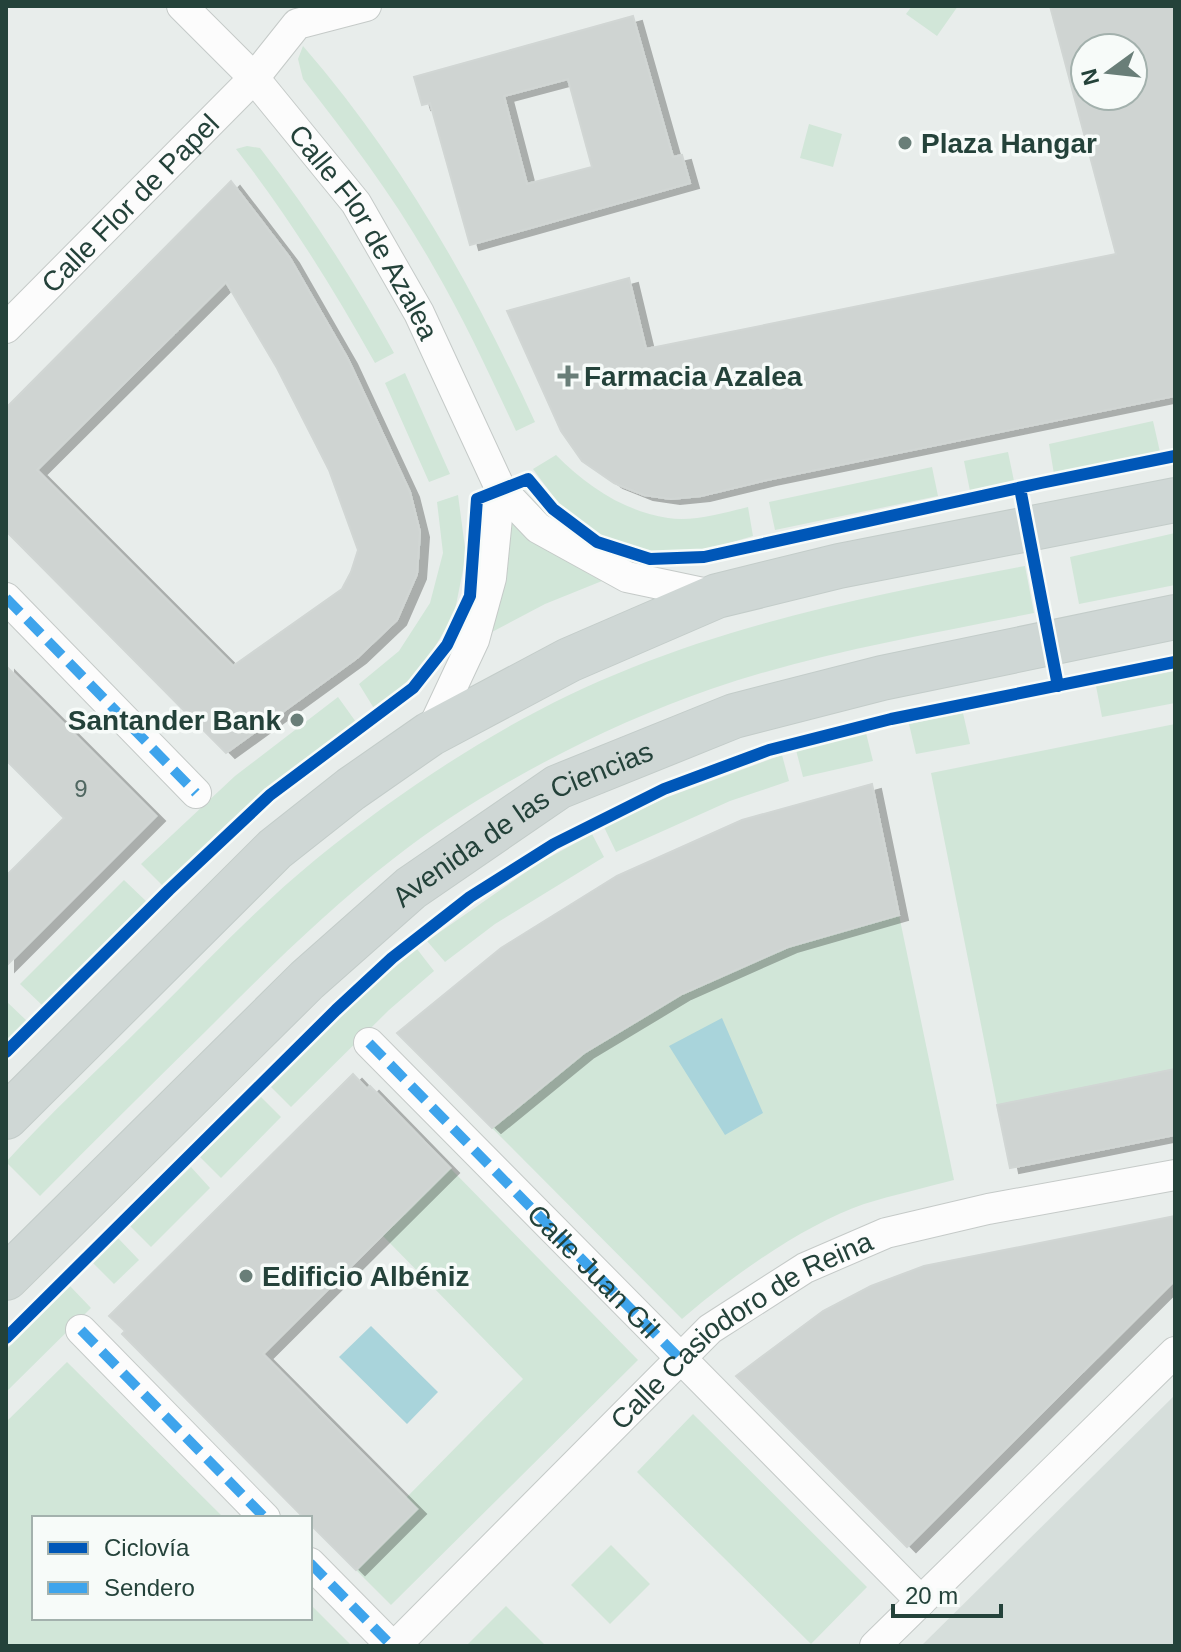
<svg xmlns="http://www.w3.org/2000/svg" width="1181" height="1652" viewBox="0 0 1181 1652" font-family="Helvetica,sans-serif">
	<style>
		.built { fill: #d6dedb }
		.green { fill: #d1e6d8 }
		.water { fill: #a9d4db }
		.building { fill: #cfd4d2; stroke: #d1d6d4; stroke-width: 2; fill-rule: evenodd; filter: url(#shadow) }
		.lines { fill: none; stroke-linecap: round; stroke-linejoin: round }
		.street-casing { stroke: #c5cac8; stroke-width: 32 }
		.primary-casing { stroke: #c3ccc9; stroke-width: 46 }
		.street { stroke: #fcfcfc; stroke-width: 30 }
		.primary { stroke: #cfd7d5; stroke-width: 44 }
		.quiet { stroke: #3ea4ec; stroke-width: 10; stroke-dasharray: 20 10; stroke-linecap: butt }
		.cycleway-casing { stroke: #f7fbf9; stroke-width: 17 }
		.cycleway { stroke: #0057b8; stroke-width: 12 }
		.poi-dot { fill: #697e78; stroke: #f7fbf9; stroke-width: 3 }
		.labels { text-anchor: middle; dominant-baseline: central; stroke-width: 7; stroke-linejoin: round; paint-order: stroke }
		.number-label { font-size: 24px; fill: #506761 }
		.poi-label { font-size: 28px; font-weight: bold; fill: #24423a; stroke: #f7fbf9; text-anchor: start }
		.street-label { font-size: 28px; fill: #24423a; stroke: #f7fbf9 }
	</style>
	<defs>
		<filter id="shadow"><feDropShadow dx="9" dy="5" stdDeviation="0" flood-color="#0004"/></filter>
	</defs>
	<rect width="100%" height="100%" fill="#e8edeb"/>
	<path class="built" d="M1175,1395V1646H921Z"/>
	<path class="green" d="M912,6H958L937,36L906,14Z
		M303,46C401,159 473,287 535,422L516,431C490,375 464,319 433,266C396,200 350,139 303,79L298,59Z
		M809,124L842,134L833,167L800,158Z
		M247,146L260,148C311,213 354,281 394,353L375,363C333,288 289,217 236,149Z
		M405,373L450,474L429,482L385,383Z
		M1153,421L1160,452L1054,474L1049,444Z
		M1008,452L1014,481L970,491L964,461Z
		M556,455C587,486 623,511 668,518C693,522 724,513 748,507L753,536L702,551H651L602,536L559,504L533,469Z
		M932,467L938,496L775,530L769,502Z
		M458,495L466,555L454,615L422,668L375,710L359,684L399,651L430,603L443,553L437,502Z
		M506,507C537,542 560,559 602,581L545,604L492,632C505,586 509,555 506,507Z
		M1175,533V585L1079,604L1070,557Z
		M1025,566L1034,613C925,635 816,653 711,689C604,726 482,789 393,859C326,911 267,970 207,1030C151,1085 95,1140 40,1196L6,1162C49,1114 98,1070 144,1024C200,969 254,910 315,860C410,783 517,713 631,668C758,617 891,592 1025,566Z
		M1175,671V703L1102,717L1096,686Z
		M338,697L356,722L258,801L163,886L141,864L235,776Z
		M963,713L970,744L916,754L909,724Z
		M1175,724V1069L997,1105L931,773Z
		M866,733L873,761L803,777L796,750Z
		M782,755L789,781L730,801L616,852L604,827L665,798Z
		M592,834L604,857L495,924L445,962L427,941L539,863Z
		M124,880L147,902L43,1006L20,984Z
		M899,915L954,1180C924,1188 893,1195 864,1204C805,1224 729,1278 682,1319L492,1128L584,1053L682,994L788,947Z
		M417,949L434,971L389,1010L291,1107L271,1087L371,987Z
		M6,1001L27,1021L6,1042Z
		M261,1097L281,1117L221,1178L200,1157Z
		M191,1167L210,1188L151,1247L130,1226Z
		M450,1168L638,1360L391,1605L356,1570L417,1510L406,1498L523,1379L382,1235Z
		M118,1238L139,1260L114,1284L93,1263Z
		M70,1286L91,1308L6,1392V1350Z
		M67,1362L224,1518H34V1618H310V1604L352,1646H6V1422Z
		M693,1414L867,1587L811,1644L637,1472Z
		M611,1545L650,1584L610,1624L571,1585Z
		M506,1606L546,1646H466Z"/>
	<path class="water" d="M722,1018L763,1113L725,1135L669,1046Z
		M371,1326L438,1392L407,1424L339,1357Z"/>
	<path class="building" d="M1050,6H1175V396L767,480L701,496L671,499L644,495L614,483L582,461L561,431L507,311L629,278L646,349L1116,254ZM1085,48H1133V96H1085Z
		M633,16L673,157L682,155L690,183L470,245L430,103L422,105L414,77ZM568,79L592,167L527,184L504,96Z
		M231,181L290,258L348,359L410,492L420,532L417,574L397,620L357,658L226,753L6,531V408ZM226,282L277,368L329,470L358,550L351,572L342,589L233,666L37,470Z
		M6,666L156,816L6,966V876L64,818L6,760Z
		M872,784L899,915L788,947L682,994L584,1053L492,1128L397,1033L501,948L617,876L742,820Z
		M1175,1069V1135L1010,1168L997,1105Z
		M353,1074L367,1089L370,1086L450,1168L263,1354L417,1509L356,1570L310,1524V1518H304L122,1334L125,1331L109,1316Z
		M1175,1216V1280L907,1547L736,1376L823,1311L871,1286L924,1266Z"/>
	<g class="lines">
		<g class="street-casing">
			<g id="street">
				<path id="s1" d="M182,6L254,78L356,203L419,313L500,488L538,528L627,577L717,596"/>
				<path id="s2" d="M6,328L254,78L297,24L366,6"/>
				<path d="M6,598L196,793"/>
				<path d="M430,734L474,640L491,578L500,488"/>
				<path d="M369,1043L921,1601"/>
				<path d="M81,1330L265,1518"/>
				<path d="M310,1563L392,1646"/>
				<path id="s3" d="M395,1646L710,1329L805,1268L886,1233L988,1209L1175,1175"/>
				<path d="M875,1646L1175,1352"/>
			</g>
		</g>
		<g class="primary-casing">
			<g id="primary">
				<path d="M6,1117L275,849L351,789L430,734L569,660L717,596L839,566L1175,500"/>
				<path id="s4" d="M6,1278L307,980L411,888L558,787L734,716L882,678L1175,617"/>
			</g>
		</g>
		<use href="#street" class="street"/>
		<use href="#primary" class="primary"/>
		<g class="quiet">
			<path d="M6,598L196,793"/>
			<path id="s5" d="M369,1043L680,1359"/>
			<path d="M81,1330L265,1518"/>
			<path d="M310,1563L392,1646"/>
		</g>
		<g class="cycleway-casing">
			<path id="cycleway" d="M1020,488L1058,686
				M6,1052L169,890L270,795L413,688L447,645L470,596L477,499L528,479L553,509L597,542L650,559L704,557L1041,483L1175,456
				M6,1338L336,1010L392,958L470,897L554,844L664,789L769,750L891,719L1175,662"/>
		</g>
		<use href="#cycleway" class="cycleway"/>
	</g>
	<g class="poi-dot">
		<circle cx="905" cy="143" r="8"/>
		<path d="M564 364h8v8h8v8h-8v8h-8v-8h-8v-8h8z"/>
		<circle cx="297" cy="720" r="8"/>
		<circle cx="246" cy="1276" r="8"/>
	</g>
	<g class="labels">
		<g class="number-label">
			<text x="81" y="788">9</text>
		</g>
		<g class="poi-label">
			<text x="921" y="143">Plaza Hangar</text>
			<text x="584" y="376">Farmacia Azalea</text>
			<text x="281" y="720" text-anchor="end">Santander Bank</text>
			<text x="262" y="1276">Edificio Albéniz</text>
		</g>
		<g class="street-label">
			<text stroke="none"><textPath href="#s2" startOffset="176">Calle Flor de Papel</textPath></text>
			<text stroke="none"><textPath href="#s1" startOffset="292">Calle Flor de Azalea</textPath></text>
			<text stroke="none"><textPath href="#s4" startOffset="692">Avenida de las Ciencias</textPath></text>
			<text stroke="none"><textPath href="#s5" startOffset="320">Calle Juan Gil</textPath></text>
			<text stroke="none"><textPath href="#s3" startOffset="472">Calle Casiodoro de Reina</textPath></text>
		</g>
	</g>
	<rect width="1181" height="1652" fill="none" stroke="#24423a" stroke-width="16"/>
	<rect x="32" y="1516" width="280" height="104" fill="#f7fbf9" stroke="#a3b1ad" stroke-width="2"/>
	<rect x="48" y="1542" width="40" height="12" fill="#0057b8" stroke="#a3b1ad" stroke-width="2"/>
	<text x="104" y="1556" font-size="24" fill="#24423a">Ciclovía</text>
	<rect x="48" y="1582" width="40" height="12" fill="#3ea4ec" stroke="#a3b1ad" stroke-width="2"/>
	<text x="104" y="1596" font-size="24" fill="#24423a">Sendero</text>
	<g transform="translate(1109 72) rotate(255)"><circle r="38" fill="#f7fbf9" stroke="#a3b1ad" stroke-width="2"/>
	<path d="M0-6L14 30L0 20L-14 30Z" fill="#697e78"/>
	<text y="-12" font-size="22" font-weight="bold" text-anchor="middle" fill="#24423a">N</text>
	</g>
	<path d="M893 1604v12h108v-12" fill="none" stroke="#24423a" stroke-width="4"/>
	<text x="905" y="1604" font-size="24" fill="#24423a" stroke="#f7fbf9" stroke-width="6" paint-order="stroke">20 m</text>
</svg>
